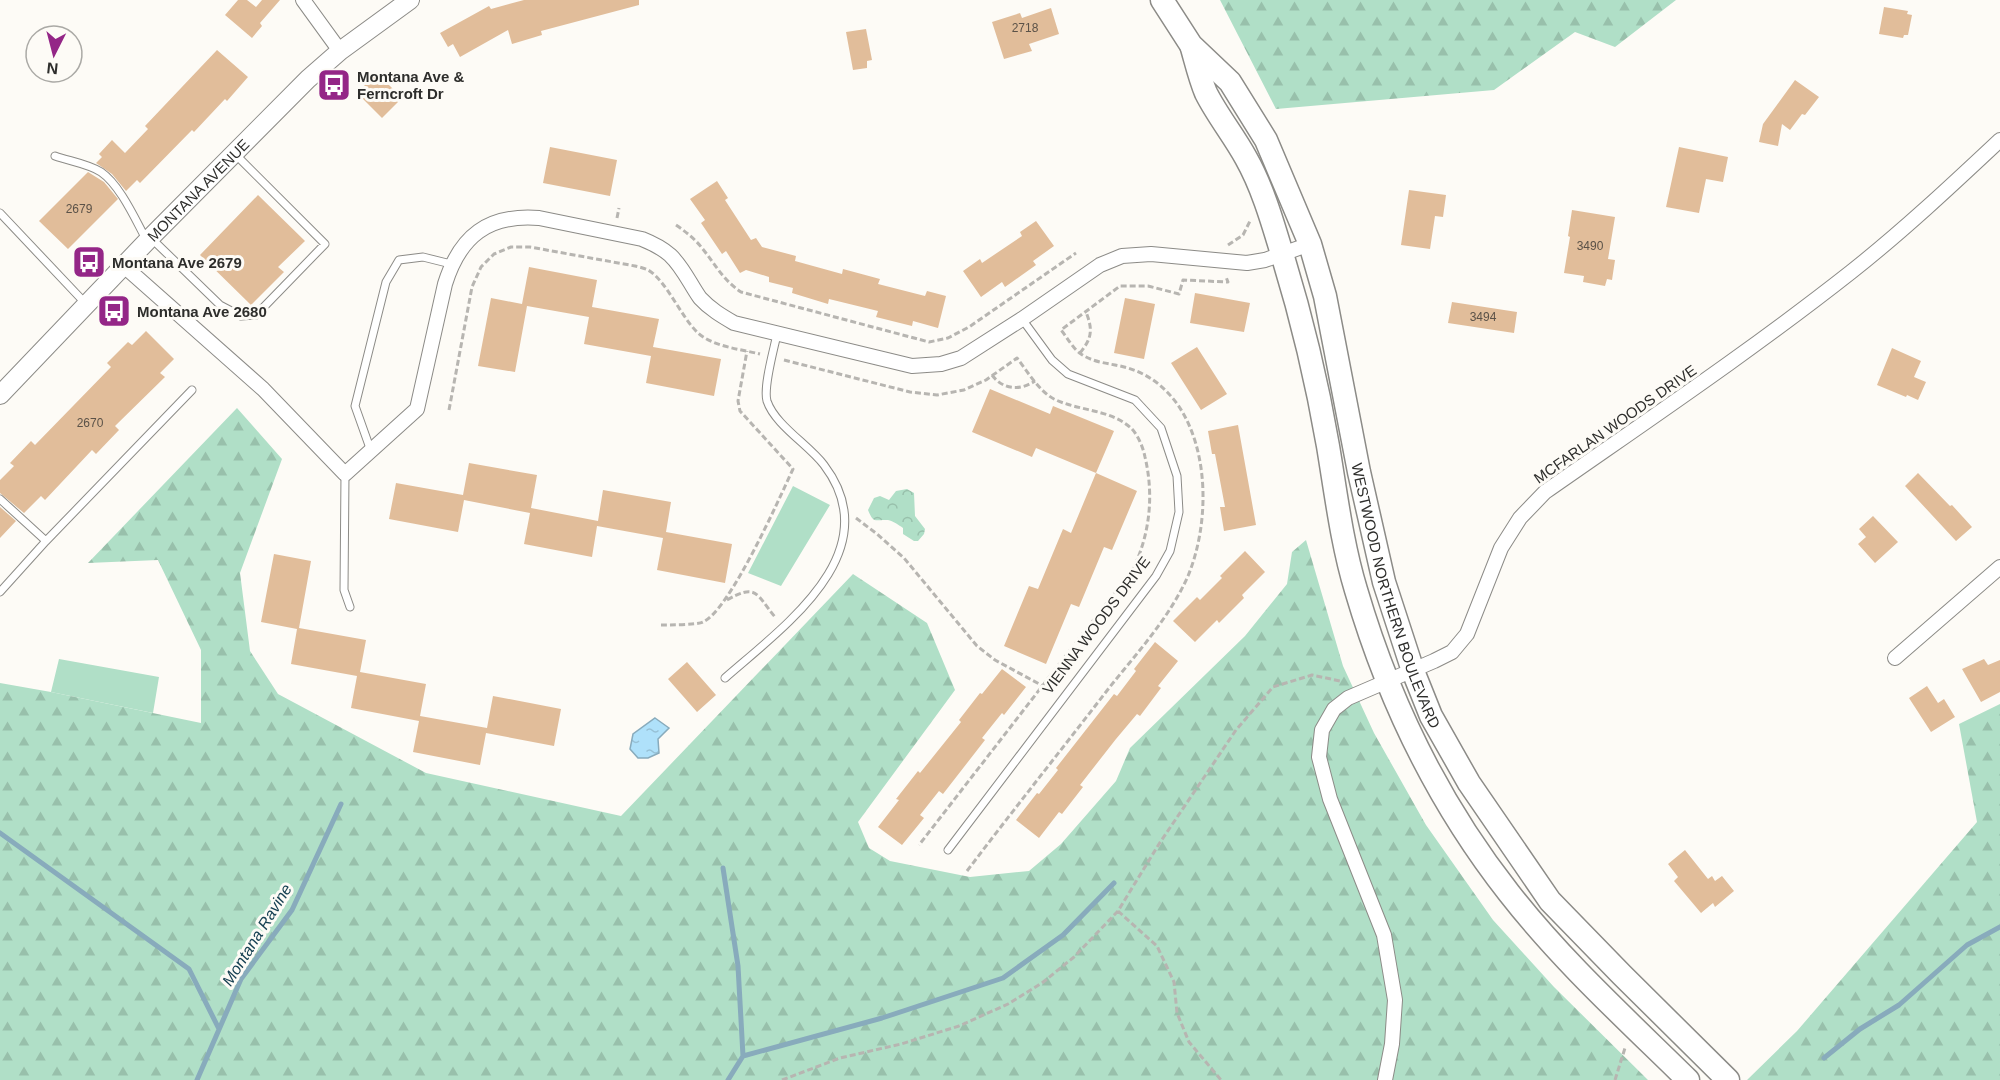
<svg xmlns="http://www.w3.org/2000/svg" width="2000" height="1080" viewBox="0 0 2000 1080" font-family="Helvetica,sans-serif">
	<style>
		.grass { fill: #b0dfc7 }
		.forest { fill: url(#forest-firs) }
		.park { fill: url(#park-crowns) }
		.water { fill: url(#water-ripples); stroke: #88abbc; stroke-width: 1.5 }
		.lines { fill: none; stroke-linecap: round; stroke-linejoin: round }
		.stream { stroke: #88abbc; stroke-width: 5 }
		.building { fill: #e1bd9a }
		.service-casing { stroke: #8c8b87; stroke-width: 9 }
		.minor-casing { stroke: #8c8b87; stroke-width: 16 }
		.tertiary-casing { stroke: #8c8b87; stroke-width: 20 }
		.primary-casing { stroke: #8c8b87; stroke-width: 25 }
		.path { stroke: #b7b5b1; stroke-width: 3; stroke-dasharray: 6 3; stroke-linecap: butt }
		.service { stroke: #fff; stroke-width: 7 }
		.minor { stroke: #fff; stroke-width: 14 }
		.tertiary { stroke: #fff; stroke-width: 18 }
		.primary { stroke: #fff; stroke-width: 22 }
		.labels { text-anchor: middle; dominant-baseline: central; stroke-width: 6; stroke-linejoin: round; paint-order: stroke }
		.number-label { font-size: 12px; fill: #5b5248 }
		.poi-label { font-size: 15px; font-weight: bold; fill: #2e2e2c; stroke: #fdfbf6; text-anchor: start }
		.street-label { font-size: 15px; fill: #2e2e2c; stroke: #fdfbf6 }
		.water-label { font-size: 16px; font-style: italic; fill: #174153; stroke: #fdfbf6 }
	</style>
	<defs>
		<pattern id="forest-firs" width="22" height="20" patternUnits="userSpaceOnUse" patternTransform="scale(1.5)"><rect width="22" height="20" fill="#b0dfc7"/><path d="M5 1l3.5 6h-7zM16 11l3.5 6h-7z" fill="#98c0ab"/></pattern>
		<pattern id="park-crowns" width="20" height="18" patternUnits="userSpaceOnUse" patternTransform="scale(1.5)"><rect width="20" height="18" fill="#b0dfc7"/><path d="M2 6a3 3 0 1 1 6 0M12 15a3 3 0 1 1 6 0" fill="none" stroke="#98c0ab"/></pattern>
		<pattern id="water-ripples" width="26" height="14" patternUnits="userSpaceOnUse" patternTransform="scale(1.5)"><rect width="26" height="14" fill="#afe1fa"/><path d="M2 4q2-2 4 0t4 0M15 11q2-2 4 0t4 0" fill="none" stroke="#97c1d6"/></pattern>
	</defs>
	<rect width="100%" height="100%" fill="#fdfbf6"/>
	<path class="grass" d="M793,486L830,505L781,586L748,573Z
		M59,659L159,677L153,713L51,692Z"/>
	<path class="forest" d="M1220,0H1676L1615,47L1575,32L1494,90L1276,109Z
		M237,408L282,459L240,573L250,651L278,694L426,773L621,816L853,574L927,623L955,690L858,822L869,848L890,861L970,877L1029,871L1061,844L1116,781L1130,748L1245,636L1287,584L1292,552L1306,540L1343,666L1374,733L1426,825L1493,920L1554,987L1648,1080H0V683L51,692L201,723V650L158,560L88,563Z
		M2000,704V1080H1747L1797,1031L1977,822L1959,724Z"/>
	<path class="park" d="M907,489L914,493L915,516L925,529L924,534L918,541H914L903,534V528C899,525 893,521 888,520C876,519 874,525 868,510L874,498L880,496L889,500L896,491Z"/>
	<path class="water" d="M655,718L669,728L658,739L659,753L648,758H638L630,749L633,734Z"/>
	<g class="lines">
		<path class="stream" d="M0,833L189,969L219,1029
			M723,868L738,966L743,1056
			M743,1056L882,1018L1003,978L1063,935L1114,883
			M1824,1058L1860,1029L1899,1005L1967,945L2000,927
			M197,1080L241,979L292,910L341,804
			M728,1080L743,1056"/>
	</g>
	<path class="building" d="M238,0H247L256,7L262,0H280L260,23L262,26L252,38L225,15Z
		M524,0H639V5L541,31L542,35L512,44L508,30L460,57L453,44L448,47L440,33L489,6L491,9Z
		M1884,7L1908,11L1907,14L1912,15L1908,35H1904L1903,38L1879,34Z
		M1051,8L1059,34L1029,44L1032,51L1004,59L992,22L1020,13L1022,18Z
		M866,29L872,60L867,61V68L853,70L846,32Z
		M217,50L248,77L227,101L225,99L194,132L192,130L140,183L137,180L126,191L112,174L96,163L102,157L99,154L112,140L125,153L148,129L145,126Z
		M377,73L402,98L382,118L357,93Z
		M1795,80L1819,97L1805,115L1802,114L1790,130L1782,124L1778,146L1759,142L1763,124Z
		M550,147L617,160L610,196L543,183Z
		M1679,147L1728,157L1723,182L1706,179L1699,213L1666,207Z
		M88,172L104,182L118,199L68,249L39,221Z
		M717,181L728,198L725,200L751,240L756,238L762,247L796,256L795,261L842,274L843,269L880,279L878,284L925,296L927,291L946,296L938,328L913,321L912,326L876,317L878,311L829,299L828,304L792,293L793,288L769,282V277L746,270L740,273L726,251L722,254L701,223L705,220L690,199Z
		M1409,190L1446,195L1443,217L1435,216L1430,249L1401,245Z
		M258,195L305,241L278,267L284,272L251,305L200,255Z
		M1572,210L1615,217L1608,259L1615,260L1612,280L1607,279L1605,286L1583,282L1584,276L1564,273L1570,237L1568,236Z
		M1036,221L1054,246L1033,261L1036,265L1005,287L1002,282L981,297L963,271L980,259L982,263L1022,236L1020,232Z
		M529,267L597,280L592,307L659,319L653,347L721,359L714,396L646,383L651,356L584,344L589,317L527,306L515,372L478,366L491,298L522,304Z
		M1195,293L1250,303L1244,332L1190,323Z
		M1125,298L1155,304L1144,359L1114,353Z
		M1452,302L1517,312L1514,333L1448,323Z
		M146,331L174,359L160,373L165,377L115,426L119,430L96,454L92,450L45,500L41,496L24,513L0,493V480L14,466L10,463L31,441L35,445L111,367L107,363L128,342L132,345Z
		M1197,347L1227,394L1201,410L1171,363Z
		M1892,348L1921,361L1914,377L1926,382L1918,400L1907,395L1906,397L1877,385Z
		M990,389L1050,414L1053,406L1114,431L1096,473L1036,448L1032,457L972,432Z
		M1238,425L1256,525L1224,531L1220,507H1225L1215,454H1212L1208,431Z
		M469,463L537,475L531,508L598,521L603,490L671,502L666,532L732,544L725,583L657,570L663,538L597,526L592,557L524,544L530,513L464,500L458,532L389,519L396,483L463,495Z
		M1096,473L1137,491L1112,550L1104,547L1079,607L1071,604L1046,664L1004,646L1029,586L1038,589L1063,529L1071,533Z
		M1918,473L1950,506L1952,505L1972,527L1956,541L1905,486Z
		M0,507L16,521L0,538Z
		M1873,516L1898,542L1875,563L1858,544L1866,537L1859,529Z
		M1245,551L1265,572L1242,595L1244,598L1219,623L1217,620L1195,642L1173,621L1197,597L1200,600L1222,578L1220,576Z
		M274,554L311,561L299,628L366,640L360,672L426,684L420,716L487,728L493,696L561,709L554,746L486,733L480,765L413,752L419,721L351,708L357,676L291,664L297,629L261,622Z
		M1155,642L1178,661L1158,686L1161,688L1140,716L1137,714L1116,739L1080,785L1083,787L1062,814L1059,812L1039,838L1016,820L1037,793L1039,794L1058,770L1056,768L1114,694L1117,696L1136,671L1134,669Z
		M1984,659L1988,665L2000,660V692L1981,702L1962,669Z
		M687,662L716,695L697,712L668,679Z
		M1002,669L1026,687L1004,715L1002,713L982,738L985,740L943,794L939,791L920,815L924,818L902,845L878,827L899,800L896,799L918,771L920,773L961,722L959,720L980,693L982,694Z
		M1927,686L1938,703L1944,699L1955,717L1931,732L1909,698Z
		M1685,850L1708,879L1712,876L1715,881L1722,876L1734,891L1715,907L1713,903L1701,913L1674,881L1678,877L1668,864Z"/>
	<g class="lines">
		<g class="service-casing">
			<path id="service" d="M55,156C69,161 89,164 101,172C120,185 135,219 146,239
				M0,213L87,305
				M152,239L220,305L241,316L256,315L325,244L235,154
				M371,451L355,406L386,282L399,260L423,257L451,264
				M345,474L344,590L350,607
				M0,499L46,541L192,390
				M0,592L46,541
				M725,678C783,627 890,552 824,465C809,445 775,425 767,401C763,387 774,349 777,334
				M948,850L1156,576L1170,551L1179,512L1177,476L1161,428L1135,400L1068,374L1052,360L1022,319"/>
		</g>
		<g class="minor-casing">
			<path id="minor" d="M303,0L340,51
				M124,266L263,389L345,474L417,409L445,284C460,236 488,214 539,218L642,239C652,243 662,248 670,255C683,267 690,284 700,298C710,309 722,316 734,323L912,366L941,364L961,358L1022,319L1100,265L1122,256L1151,254L1247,263L1265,260L1310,244
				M1895,658L2000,567
				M1385,1080L1392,1044L1395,1000L1384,935L1330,799L1319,757L1322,730L1334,709L1348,698L1434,661L1452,652L1467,634L1501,548L1520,518L1545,492C1648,420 1752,350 1851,272C1903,231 1952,185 2000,140"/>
		</g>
		<g class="tertiary-casing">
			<g id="tertiary">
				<path id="s1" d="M0,395L151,237L308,79L340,51L410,0"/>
			</g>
		</g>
		<g class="primary-casing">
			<g id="primary">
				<path id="s2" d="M1162,0L1191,45L1230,82L1266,140L1310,244L1325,296L1359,472L1384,582L1413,671L1431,716L1469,783L1550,901L1622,975L1728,1080"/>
				<path d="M1192,48C1196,62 1200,79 1206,93C1217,115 1234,136 1246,158C1263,188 1273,224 1283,257C1302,319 1317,382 1328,446C1336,494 1342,544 1356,590C1388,699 1439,804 1509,893C1562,961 1627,1020 1688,1080"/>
			</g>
		</g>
		<path class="path" d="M617,218L619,208
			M676,225C686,232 695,239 702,248C715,264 723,280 741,292L929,342L948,338L969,327L1076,253
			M1228,245L1243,235L1250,221
			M1080,353C1092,338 1093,330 1086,312
			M784,360L910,392L937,395L964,390L986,380L1017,358C1027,371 1039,391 1054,399C1078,411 1110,409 1131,428C1138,435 1143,447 1145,457C1154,495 1150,534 1133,569L919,845
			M992,375C1003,390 1020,391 1035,381
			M449,410L472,287L481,267L494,254L511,247H530L635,266C639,267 644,268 648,270C666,280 681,317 698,333C714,347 740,349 760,354
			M856,518L877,534L904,558L977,646L995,660L1054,692
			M727,600C757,583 756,594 775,617
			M661,625C670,625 697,625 703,622C730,610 779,499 793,469L740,411L738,401L747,351
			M967,871C1014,809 1062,749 1109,688C1137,653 1170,617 1188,576C1209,525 1210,452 1178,405C1162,383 1143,370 1115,365C1104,363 1091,361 1081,354C1073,349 1067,337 1061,330L1120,286H1148L1179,294L1183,280L1228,282L1226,277
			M1118,911L1157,946L1174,982L1177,1013L1189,1042L1221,1080
			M782,1080L840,1058L901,1044L959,1026L1008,1004L1042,983L1074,957L1118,911L1159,844L1236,730L1273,687L1312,675L1340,681
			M1615,1080L1625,1048"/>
		<use href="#service" class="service"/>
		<use href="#minor" class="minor"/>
		<use href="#tertiary" class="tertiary"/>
		<use href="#primary" class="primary"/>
	</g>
	<defs>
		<g id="bus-square" transform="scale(1.725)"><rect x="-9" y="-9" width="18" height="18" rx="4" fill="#942687" stroke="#fdfbf6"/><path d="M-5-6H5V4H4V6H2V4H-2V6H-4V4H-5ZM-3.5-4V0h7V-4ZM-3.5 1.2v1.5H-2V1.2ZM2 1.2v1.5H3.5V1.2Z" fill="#fff"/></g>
	</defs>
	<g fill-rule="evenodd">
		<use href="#bus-square" x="334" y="85"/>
		<use href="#bus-square" x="89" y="262"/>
		<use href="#bus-square" x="114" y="311"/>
	</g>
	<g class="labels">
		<g class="number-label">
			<text x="1025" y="28">2718</text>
			<text x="79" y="209">2679</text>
			<text x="1590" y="246">3490</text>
			<text x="1483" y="317">3494</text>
			<text x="90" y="423">2670</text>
		</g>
		<g class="poi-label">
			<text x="357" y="76">Montana Ave &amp;<tspan x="357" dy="17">Ferncroft Dr</tspan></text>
			<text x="112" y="262">Montana Ave 2679</text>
			<text x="137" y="311">Montana Ave 2680</text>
		</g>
		<g class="street-label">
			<text stroke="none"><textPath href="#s1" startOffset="285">MONTANA AVENUE</textPath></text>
			<text transform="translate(1615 424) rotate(-35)">MCFARLAN WOODS DRIVE</text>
			<text stroke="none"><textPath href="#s2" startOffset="651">WESTWOOD NORTHERN BOULEVARD</textPath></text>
			<text transform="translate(1096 625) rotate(-53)">VIENNA WOODS DRIVE</text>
		</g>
		<g class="water-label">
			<text transform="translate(257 935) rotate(-58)">Montana Ravine</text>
		</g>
	</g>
	<g transform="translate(54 54) rotate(186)"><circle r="28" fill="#fdfbf6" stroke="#aaa9a5" stroke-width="1.5"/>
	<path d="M0-4.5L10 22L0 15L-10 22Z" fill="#942687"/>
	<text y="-9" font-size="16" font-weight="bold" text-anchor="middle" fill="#2e2e2c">N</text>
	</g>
</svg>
